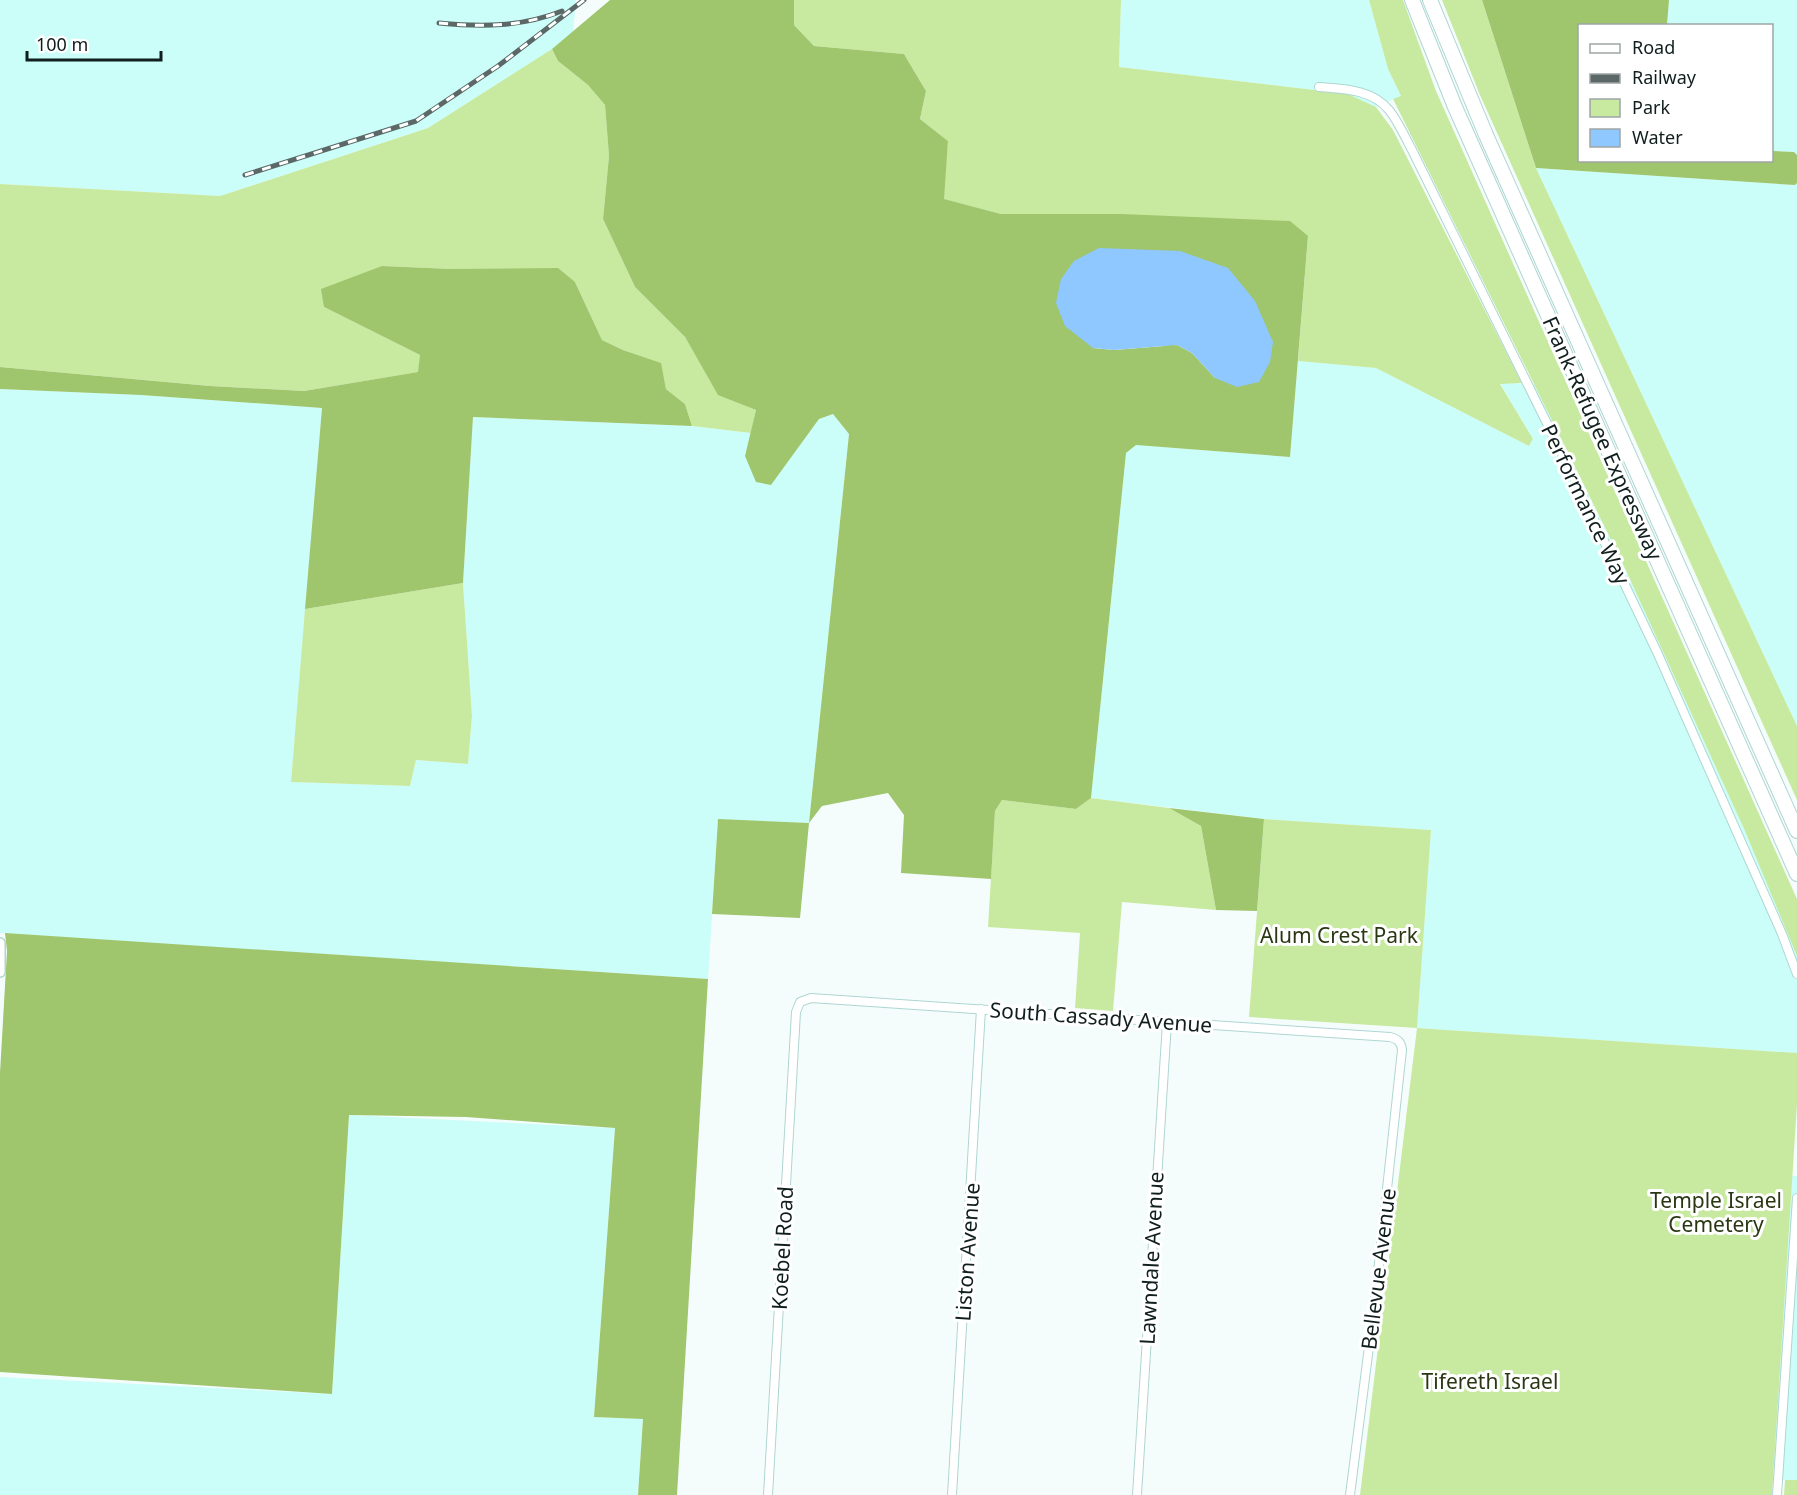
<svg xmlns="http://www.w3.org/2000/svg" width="1797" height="1495" viewBox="0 0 1797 1495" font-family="'Noto Sans',sans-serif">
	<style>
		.built { fill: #cbfef8 }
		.green { fill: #c8eaa0 }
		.forest { fill: #9fc56d; fill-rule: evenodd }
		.water { fill: #8fc8ff }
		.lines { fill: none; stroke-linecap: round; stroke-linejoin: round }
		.minor-casing { stroke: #aed6d2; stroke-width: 10 }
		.tertiary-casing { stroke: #aed6d2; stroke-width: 12 }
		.motorway-casing { stroke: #aed6d2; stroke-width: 16 }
		.minor { stroke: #fff; stroke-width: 8 }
		.tertiary { stroke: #fff; stroke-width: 9 }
		.motorway { stroke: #fff; stroke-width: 14 }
		.rail-casing { stroke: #5b6867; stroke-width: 5 }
		.rail { stroke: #fff; stroke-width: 3; stroke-dasharray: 9; stroke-linecap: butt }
		.labels { text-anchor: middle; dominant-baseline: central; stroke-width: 6; stroke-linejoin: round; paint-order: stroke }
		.street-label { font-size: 21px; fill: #101f1e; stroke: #fff }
		.park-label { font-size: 21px; fill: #293813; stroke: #fff }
	</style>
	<rect width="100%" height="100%" fill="#f5fdfc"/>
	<path class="built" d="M0,0H576L573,32L552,49L428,128L220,196L0,184Z
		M1121,0H1369L1388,69L1401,96L1376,107L1348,94L1119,67Z
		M1669,0H1797V155L1794,152L1772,151V26H1667Z
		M1536,168L1795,185L1797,183V726Z
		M1298,361L1376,368L1529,446L1533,439L1500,383L1534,384L1622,562L1745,831L1793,943L1797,956V1053L1417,1028L1431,830L1264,819L1091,798L1126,453L1136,445L1290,457Z
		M0,389L141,395L322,408L291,782L410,786L416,760L468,764L472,716L463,583L473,417L692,426L751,433L745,456L771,485L819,419L833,414L849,434L809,823L718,820L708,979L0,933Z
		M349,1115L615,1128L594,1417L643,1419L638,1495H0V1377L332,1394Z
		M1792,1176H1797V1480H1785L1773,1478Z"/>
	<path class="green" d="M794,0H1121L1119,67L1348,94L1376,107L1393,130L1522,383L1500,384L1533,439L1529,446L1376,368L1298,361L1308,236L1122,214H1001L943,199L948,141L920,119L926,91L904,54L814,46L794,25Z
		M1369,0H1403L1436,91L1797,899V956L1745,831L1622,562L1393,99L1401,96L1388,69Z
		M1442,0H1482L1536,168L1797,726V800L1480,95Z
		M552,49L558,61L588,85L605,105L609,156L603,219L635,287L685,337L718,394L756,410L751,433L692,426L685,404L666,389L660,363L623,350L602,340L575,282L452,269L382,266L324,307L420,355L419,372L304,391L210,386L0,367V184L220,196L428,128Z
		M463,583L472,716L468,764L416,760L410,786L291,782L305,609Z
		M1091,798L1169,808L1201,826L1216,910L1122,902L1113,1011L1075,1008L1080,933L988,927L995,811L1002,800L1076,809Z
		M1264,819L1431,830L1417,1028L1797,1053V1104L1772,1495H1360L1417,1028L1249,1017Z
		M1785,1480H1797V1495H1784Z"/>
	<path class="forest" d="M610,0H794V25L814,46L904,54L926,91L920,119L948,141L944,199L1001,214H1122L1290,221L1308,236L1290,457L1136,445L1126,453L1091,798L1076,809L1002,800L995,811L991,879L901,873L904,815L888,793L822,806L809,823L800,918L712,914L718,819L809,823L849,434L833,414L819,419L771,485L756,482L745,456L756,410L718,395L685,337L635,287L603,219L609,156L605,105L588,85L558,61L552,49ZM1273,342L1215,378L1192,353L1177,345L1114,350L1093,348Z
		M1482,0H1669L1667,25L1580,26V160H1772V151L1794,152L1797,155V183L1795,185L1536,168Z
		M382,266L452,269L558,268L575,282L602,340L623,350L661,363L666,389L685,404L692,426L473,417L463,583L305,609L322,408L141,395L0,389V367L210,386L304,391L418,372L420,355L324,307L321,289Z
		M1169,808L1264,819L1257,911L1216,910L1201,826Z
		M5,933L708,979L677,1495H638L643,1419L594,1417L615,1128L466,1117L349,1115L332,1394L0,1372V1073L7,951Z"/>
	<path class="water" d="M1099,248L1180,251L1228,268L1255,301L1273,342L1270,362L1259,382L1237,387L1215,378L1192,353L1177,345L1114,350L1093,348L1065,326L1056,303L1061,279L1074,261Z"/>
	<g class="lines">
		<g class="minor-casing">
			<path id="minor" d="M1319,87C1343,89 1372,89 1389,110C1398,121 1405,137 1412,150L1570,470L1657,652L1782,934L1797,974
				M768,1495L796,1012L800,1002L811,998L1390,1037C1398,1039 1401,1042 1402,1050L1375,1300L1350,1495
				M952,1495L981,1009
				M1137,1495L1167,1022
				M1777,1495L1797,1198"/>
		</g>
		<g class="tertiary-casing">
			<path id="tertiary" d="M0,943V972"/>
		</g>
		<g class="motorway-casing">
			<path id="motorway" d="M1412,0L1455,107L1797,874
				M1430,0L1486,135L1797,831"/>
		</g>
		<use href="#minor" class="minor"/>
		<use href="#tertiary" class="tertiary"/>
		<use href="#motorway" class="motorway"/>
		<g class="rail-casing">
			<path id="rail" d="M439,23C482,27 522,27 562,11
				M245,175L416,121L498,66L584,0"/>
		</g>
		<use href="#rail" class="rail"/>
	</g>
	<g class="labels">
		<g class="street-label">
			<text transform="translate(1603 438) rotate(66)">Frank-Refugee Expressway</text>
			<text transform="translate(1586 504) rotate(64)">Performance Way</text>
			<text transform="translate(1101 1017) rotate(4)">South Cassady Avenue</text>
			<text transform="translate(782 1248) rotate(-87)">Koebel Road</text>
			<text transform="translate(967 1252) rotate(-86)">Liston Avenue</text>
			<text transform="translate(1151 1258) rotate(-87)">Lawndale Avenue</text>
			<text transform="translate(1378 1269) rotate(-83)">Bellevue Avenue</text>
		</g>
		<g class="park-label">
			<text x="1339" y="935">Alum Crest Park</text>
			<text x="1716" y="1200">Temple Israel<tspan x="1716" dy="24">Cemetery</tspan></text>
			<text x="1490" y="1381">Tifereth Israel</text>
		</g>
	</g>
	<rect x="1578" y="24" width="195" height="138" fill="#ffffff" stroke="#9fa5a5" stroke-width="1.5"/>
	<rect x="1590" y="44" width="30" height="9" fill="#ffffff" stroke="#9fa5a5" stroke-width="1.5"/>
	<text x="1632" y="54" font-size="18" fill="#101f1e">Road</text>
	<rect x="1590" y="74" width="30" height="9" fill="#5b6867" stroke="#9fa5a5" stroke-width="1.5"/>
	<text x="1632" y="84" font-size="18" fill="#101f1e">Railway</text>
	<rect x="1590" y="99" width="30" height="18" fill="#c8eaa0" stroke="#9fa5a5" stroke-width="1.5"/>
	<text x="1632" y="114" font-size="18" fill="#101f1e">Park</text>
	<rect x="1590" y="129" width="30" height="18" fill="#8fc8ff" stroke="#9fa5a5" stroke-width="1.5"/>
	<text x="1632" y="144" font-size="18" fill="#101f1e">Water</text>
	<path d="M27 51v9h134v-9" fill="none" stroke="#101f1e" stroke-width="3"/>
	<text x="36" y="51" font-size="18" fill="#101f1e" stroke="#ffffff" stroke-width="4.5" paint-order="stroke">100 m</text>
</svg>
